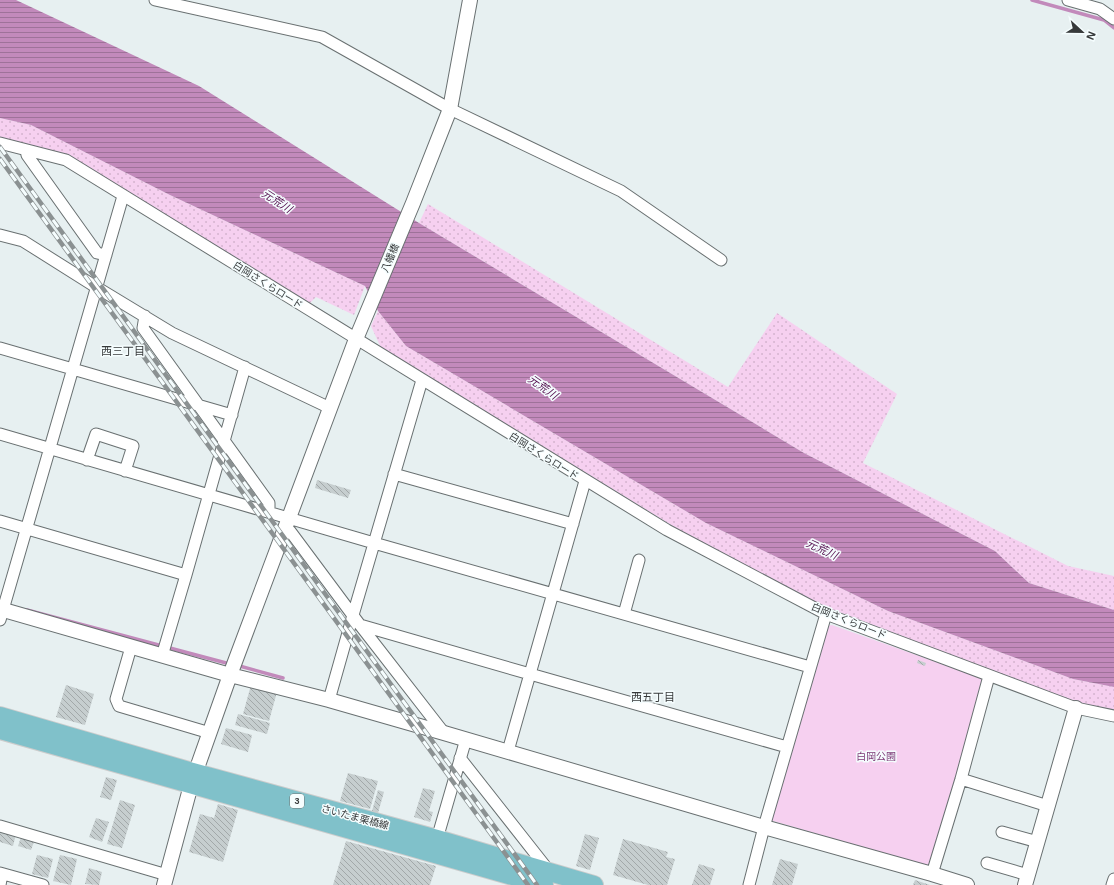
<svg xmlns="http://www.w3.org/2000/svg" width="1114" height="885" viewBox="0 0 1114 885" font-family="Arial,'Noto Sans JP',sans-serif">
	<style>
		.grass { fill: url(#grass-dots) }
		.green { fill: #f6d0f0 }
		.water { fill: url(#water-rules) }
		.lines { fill: none; stroke-linecap: round; stroke-linejoin: round }
		.stream { stroke: #c28abb; stroke-width: 3.5 }
		.building { fill: url(#building-back-hatch) }
		.minor-casing { stroke: #697071; stroke-width: 13 }
		.tertiary-casing { stroke: #697071; stroke-width: 16 }
		.primary-casing { stroke: #cbcccc; stroke-width: 20 }
		.minor { stroke: #fff; stroke-width: 11 }
		.tertiary { stroke: #fff; stroke-width: 14 }
		.primary { stroke: #80c1ca; stroke-width: 18 }
		.rail-casing { stroke: #8b9192; stroke-width: 4.5 }
		.rail { stroke: #f5fdfe; stroke-width: 3; stroke-dasharray: 9; stroke-linecap: butt }
		.labels { text-anchor: middle; dominant-baseline: central; stroke-width: 3; stroke-linejoin: round; paint-order: stroke }
		.shield { fill: #f5fdfe; stroke: #6f7475; stroke-width: 1 }
		.shield-label { font-size: 9px; font-weight: bold; fill: #36393a }
		.street-label { font-size: 10px; fill: #36393a; stroke: #f5fdfe }
		.park-label { font-size: 10px; fill: #7c3876; stroke: #f5fdfe }
		.water-label { font-size: 11px; font-style: italic; fill: #540f4f; stroke: #f5fdfe }
		.neighbourhood-label { font-size: 11px; fill: #36393a; stroke: #f5fdfe }
	</style>
	<defs>
		<pattern id="grass-dots" width="8" height="8" patternUnits="userSpaceOnUse"><rect width="8" height="8" fill="#f6d0f0"/><path d="M2 2h.1M6 6h.1" fill="none" stroke="#d4b3cf" stroke-width="1.8" stroke-linecap="round"/></pattern>
		<pattern id="water-rules" width="6" height="5" patternUnits="userSpaceOnUse"><rect width="6" height="5" fill="#c28abb"/><path d="M0 2.5h6" fill="none" stroke="#9e7299"/></pattern>
		<pattern id="building-back-hatch" width="6" height="6" patternUnits="userSpaceOnUse"><rect width="6" height="6" fill="#c6cecf"/><path d="M-1 5l2 2M0 0l6 6M5-1l2 2" fill="none" stroke="#a2a8a9"/></pattern>
	</defs>
	<rect width="100%" height="100%" fill="#e7f0f1"/>
	<path class="grass" d="M0,118L31,125L170,195L365,286L354,315L316,297L308,305L63,155L0,138Z
		M428,204L728,387L777,313L897,394L863,463L1068,566L1114,576V610L1029,583L995,551L804,453L419,223Z
		M378,311L406,346L706,523L888,611L1073,679L1114,687V710L1074,702L821,605L691,537L381,348L371,326Z"/>
	<path class="green" d="M832,625L981,678L983,685L930,867L770,820L827,626Z"/>
	<path class="water" d="M0,0H16L199,86L419,223L804,453L995,551L1029,583L1114,610V687L1073,679L888,611L706,523L406,346L378,311L365,286L170,195L31,125L0,118Z"/>
	<g class="lines">
		<path class="stream" d="M1032,0L1104,20L1114,28
			M27,610L230,664
			M236,665L283,678"/>
	</g>
	<path class="building" d="M317,480L351,490L348,498L315,488Z
		M918,660L926,663L925,666L917,663Z
		M66,685L94,694L85,725L56,717Z
		M251,685L277,692L269,721L243,714Z
		M238,714L270,723L267,734L235,725Z
		M226,728L252,735L248,752L221,744Z
		M348,773L378,781L370,809L340,801Z
		M106,777L117,780L111,800L100,797Z
		M423,788L435,791L429,811L433,812L430,822L414,817Z
		M378,790L384,792L378,813L372,811Z
		M120,800L135,805L122,848L107,844Z
		M218,804L238,810L223,862L189,852L200,814L214,818Z
		M96,818L109,822L102,842L89,837Z
		M0,831L16,834L13,846L0,842Z
		M22,834L35,839L31,850L18,846Z
		M585,834L599,838L590,870L576,866Z
		M623,839L668,852L666,857L675,859L667,885H648L613,875Z
		M346,841L436,866L430,885H333Z
		M37,855L53,859L48,878L32,874Z
		M60,855L77,859L71,885L53,881Z
		M780,859L798,864L792,885H772Z
		M699,864L715,869L710,885H692Z
		M89,868L102,872L99,885L85,884Z
		M915,880L930,885H913Z"/>
	<g class="lines">
		<g class="minor-casing">
			<path id="minor" d="M155,0L322,37L450,109L621,191L721,260
				M1068,0L1100,9L1114,19
				M0,143L66,160L667,530L826,614L1076,708L1114,716
				M26,150L27,155L97,253L106,255
				M0,235L23,241L96,287L172,333L330,408
				M145,316L143,328L269,503V512
				M0,348L232,415
				M0,434L374,543L810,667
				M87,460L96,434L133,446L125,471
				M394,474L573,524
				M0,521L186,575
				M285,529L290,531L360,625L444,733
				M624,614L639,560
				M0,620L123,196
				M360,625L530,674L787,747
				M131,647L116,699L119,706L210,733
				M162,656L186,575L245,367
				M329,700L353,615L422,380
				M508,751L585,481
				M460,758L549,871
				M961,779L1048,806
				M0,826L167,875
				M1002,832L1038,842
				M437,839L466,739
				M987,863L1028,875
				M0,873L43,885
				M932,874L961,779L989,676
				M0,885L2,874
				M749,885L764,827L826,614
				M1112,885L1114,879"/>
		</g>
		<g class="tertiary-casing">
			<path id="tertiary" d="M0,609L230,675L329,700L444,733L764,827L932,874L967,885
				M164,885L191,785L230,675L356,339L413,203L450,109L470,0
				M1025,885L1076,708"/>
		</g>
		<g class="primary-casing">
			<path id="primary" d="M0,716L196,773L437,839L594,885
				M0,730L544,885"/>
		</g>
		<use href="#minor" class="minor"/>
		<use href="#tertiary" class="tertiary"/>
		<use href="#primary" class="primary"/>
		<g class="rail-casing">
			<path id="rail" d="M0,147L537,885
				M0,159L528,885"/>
		</g>
		<use href="#rail" class="rail"/>
	</g>
	<g class="labels">
		<rect class="shield" x="290" y="794" width="14" height="14" rx="3"/>
		<g class="shield-label">
			<text x="297" y="801">3</text>
		</g>
		<g class="street-label">
			<text transform="translate(390 258) rotate(-67)">八幡橋</text>
			<text transform="translate(268 285) rotate(32)">白岡さくらロード</text>
			<text transform="translate(544 456) rotate(32)">白岡さくらロード</text>
			<text transform="translate(849 621) rotate(22)">白岡さくらロード</text>
			<text transform="translate(355 817) rotate(15)">さいたま栗橋線</text>
		</g>
		<g class="park-label">
			<text x="876" y="756">白岡公園</text>
		</g>
		<g class="water-label">
			<text transform="translate(277 201) rotate(33)">元荒川</text>
			<text transform="translate(543 387) rotate(35)">元荒川</text>
			<text transform="translate(822 549) rotate(25)">元荒川</text>
		</g>
		<g class="neighbourhood-label">
			<text x="123" y="351">西三丁目</text>
			<text x="653" y="697">西五丁目</text>
		</g>
	</g>
	<g transform="translate(1082 32) rotate(112)" stroke="#f5fdfe" stroke-width="3" paint-order="stroke">
	<path d="M0-3L7 15L0 10L-7 15Z" fill="#36393a"/>
	<text y="-6" font-size="11" font-weight="bold" text-anchor="middle" fill="#36393a">N</text>
	</g>
</svg>
